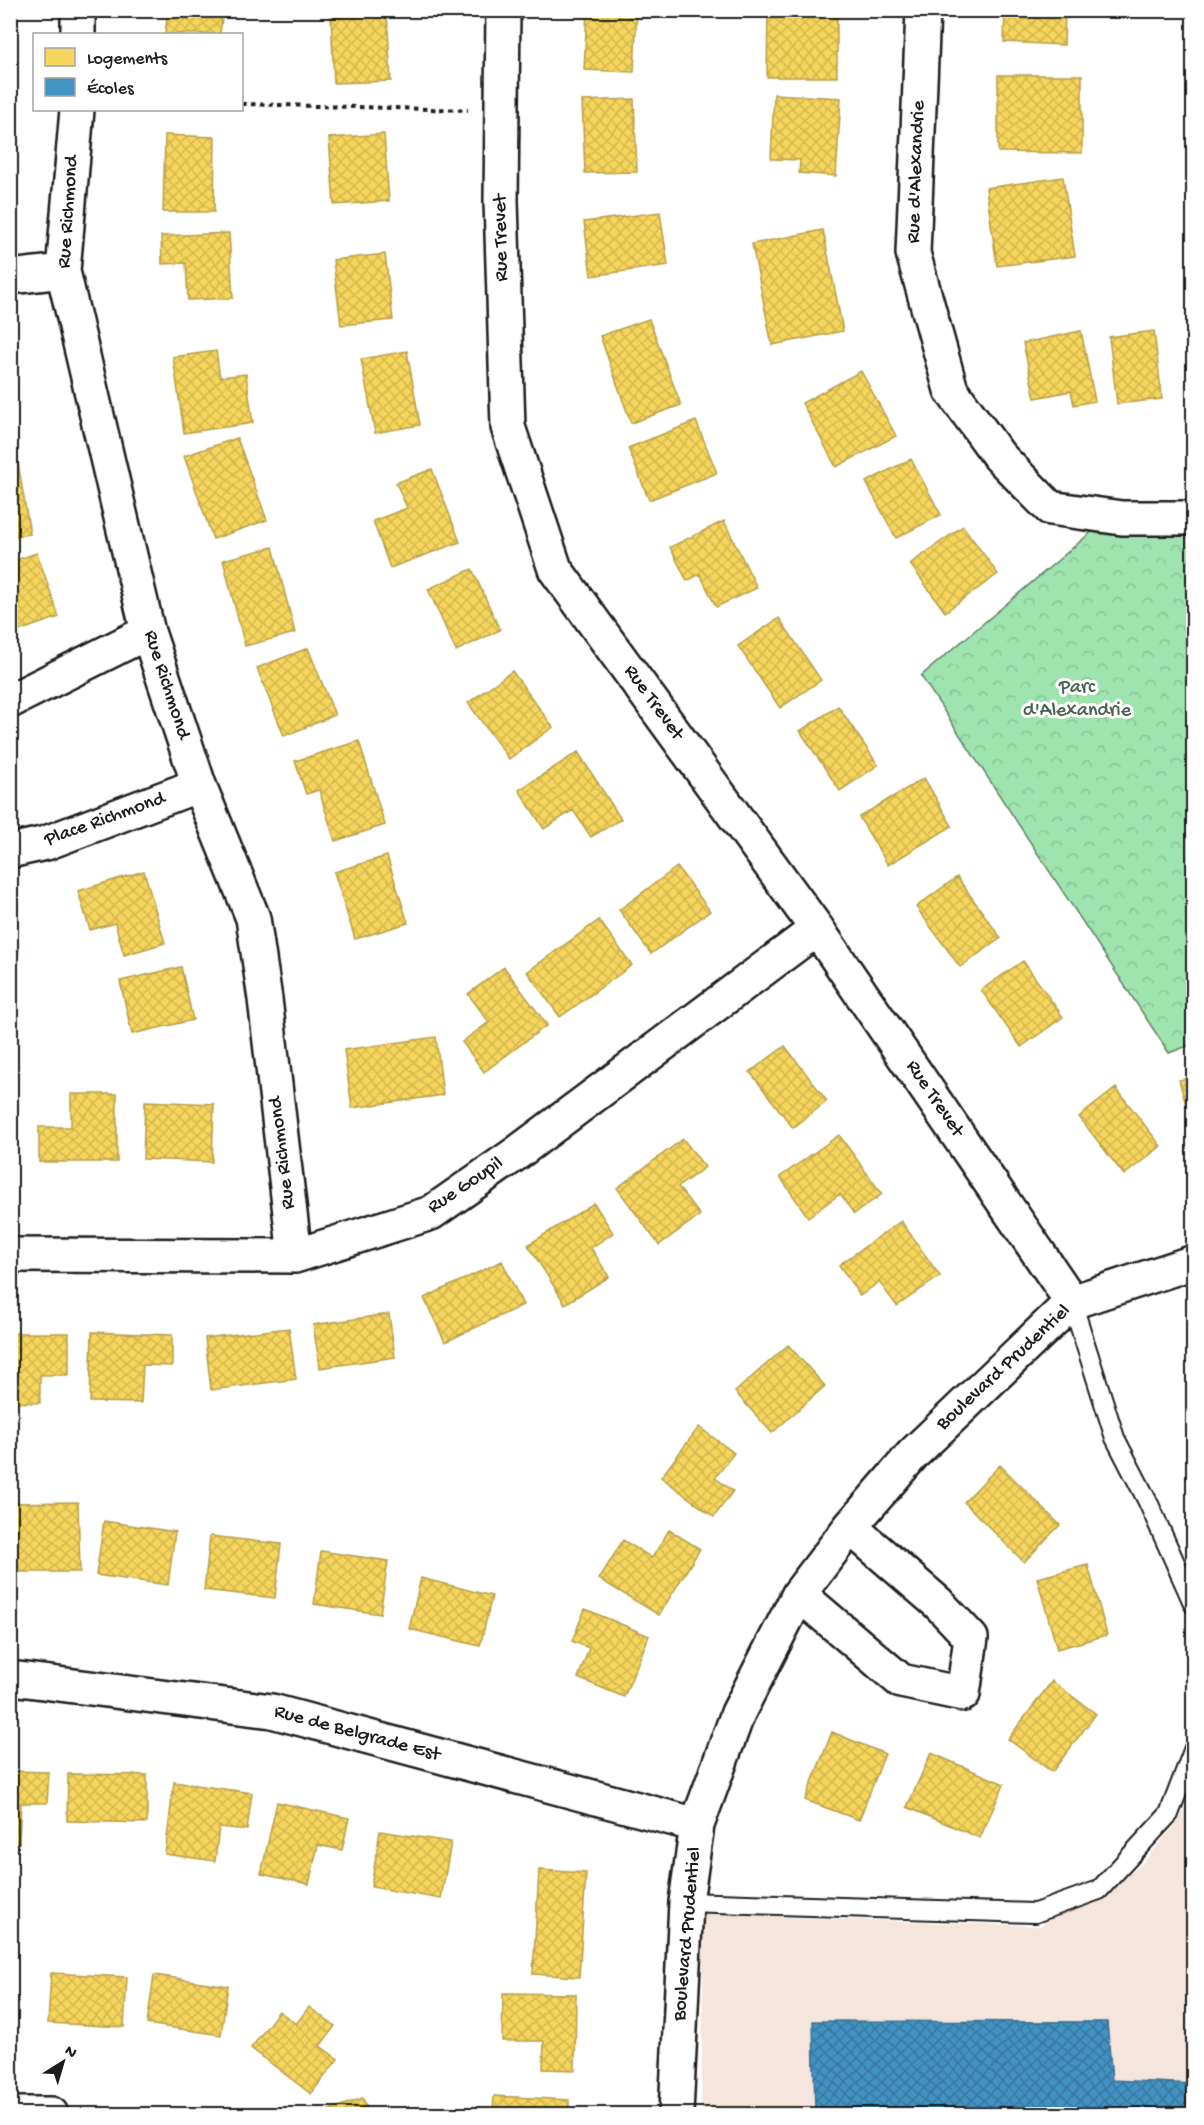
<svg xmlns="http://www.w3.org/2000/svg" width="1204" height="2125" viewBox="0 0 1204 2125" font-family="'Gochi Hand',sans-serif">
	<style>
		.built { fill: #f4e6dd }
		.park { fill: url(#park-crowns); stroke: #5e8065; stroke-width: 1.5 }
		.homes { fill: url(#homes-cross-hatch); stroke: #b59e49; stroke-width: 1.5 }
		.schools { fill: url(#schools-cross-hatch); stroke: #376f91; stroke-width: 1.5 }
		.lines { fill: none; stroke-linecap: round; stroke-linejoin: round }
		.lane-casing { stroke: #1c1c1c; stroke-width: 22 }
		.street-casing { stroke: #1c1c1c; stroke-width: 38 }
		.path { stroke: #1c1c1c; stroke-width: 4; stroke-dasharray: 4.5 4.5; stroke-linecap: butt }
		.lane { stroke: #fff; stroke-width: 18 }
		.street { stroke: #fff; stroke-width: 33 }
		.labels { text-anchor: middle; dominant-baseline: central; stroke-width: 6; stroke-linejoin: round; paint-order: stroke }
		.street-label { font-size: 20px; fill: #1c1c1c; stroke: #fff }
		.park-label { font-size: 20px; fill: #4a624f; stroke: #fff }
	</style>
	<defs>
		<pattern id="park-crowns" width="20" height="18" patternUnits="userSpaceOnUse" patternTransform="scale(1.5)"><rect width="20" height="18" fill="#9fe3ae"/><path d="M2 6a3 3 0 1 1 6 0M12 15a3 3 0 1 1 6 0" fill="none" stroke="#88c295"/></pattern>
		<pattern id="homes-cross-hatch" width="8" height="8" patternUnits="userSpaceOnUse" patternTransform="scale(1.5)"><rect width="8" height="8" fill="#f6d55c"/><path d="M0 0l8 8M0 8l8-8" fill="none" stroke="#d2b64f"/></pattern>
		<pattern id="schools-cross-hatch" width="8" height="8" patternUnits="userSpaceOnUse" patternTransform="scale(1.5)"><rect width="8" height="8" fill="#4393c3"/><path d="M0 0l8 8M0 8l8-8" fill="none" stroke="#37779e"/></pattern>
	</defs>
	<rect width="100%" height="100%" fill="#fff"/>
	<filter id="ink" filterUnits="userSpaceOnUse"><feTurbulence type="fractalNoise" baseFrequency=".0167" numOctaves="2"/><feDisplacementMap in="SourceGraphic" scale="12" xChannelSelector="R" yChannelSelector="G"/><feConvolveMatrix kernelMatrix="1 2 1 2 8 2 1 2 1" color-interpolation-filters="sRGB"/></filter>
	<g filter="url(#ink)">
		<path class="built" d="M1193,1790V2114H701L704,1912L803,1918L1039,1926L1138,1868L1178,1822Z"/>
		<path class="park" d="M1193,528V1044L1169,1053L921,676L1095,529Z"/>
		<path class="homes" d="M168,10H223L220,34H165Z
			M587,10H637L634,72L584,70Z
			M768,10H837V77H767Z
			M1005,10H1065L1064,45L1004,42Z
			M387,12L391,81L334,83L331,13Z
			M998,75H1082V153L998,152Z
			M774,94L841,98L836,176L799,173L800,160L771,159Z
			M634,99L637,172L585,173L582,101Z
			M384,134L389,201L334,205L329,138Z
			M165,135L215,137L214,212H163Z
			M1063,177L1075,256L997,266L986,188Z
			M660,212L668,265L591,276L584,222Z
			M823,230L843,331L772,345L752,244Z
			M229,233L233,298L188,300L186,263L162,264L161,236Z
			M385,254L393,320L341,325L333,260Z
			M649,319L681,405L631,423L600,336Z
			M1081,331L1095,401L1074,405L1071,391L1035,398L1023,343Z
			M1154,331L1162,399L1117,404L1109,337Z
			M216,351L220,377L246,374L253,423L184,433L173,357Z
			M407,351L420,425L375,433L361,359Z
			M861,371L896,436L836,467L802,403Z
			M696,421L717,473L649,500L628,448Z
			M237,438L267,520L213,539L184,456Z
			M16,451L30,534L10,537V452Z
			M911,459L941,515L896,538L866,482Z
			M432,469L460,542L390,568L373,521L407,508L396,483Z
			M724,521L757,588L716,607L700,574L687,581L670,547Z
			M963,526L998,574L945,612L910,564Z
			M273,547L295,633L245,646L223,560Z
			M37,553L59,617L10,634V562Z
			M472,569L500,630L456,651L428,589Z
			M779,618L821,680L780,708L738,646Z
			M308,648L335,715L284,736L257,668Z
			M512,671L553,727L509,759L468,703Z
			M838,706L878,765L840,791L800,731Z
			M359,741L385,825L335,841L319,790L306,794L295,761Z
			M578,752L621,819L591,837L573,810L544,829L519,790Z
			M924,778L952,826L888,865L859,817Z
			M387,856L408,923L355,939L334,872Z
			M677,867L710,911L651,954L619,910Z
			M144,871L165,943L124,955L115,923L90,930L78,891Z
			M957,877L1001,938L960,967L916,907Z
			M599,920L632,965L560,1017L527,972Z
			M10,948L19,949L10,999Z
			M1023,961L1063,1017L1021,1047L981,990Z
			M181,967L193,1020L132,1034L120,981Z
			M504,967L547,1025L484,1072L462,1042L489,1022L468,994Z
			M436,1037L443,1095L352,1108L344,1050Z
			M785,1046L827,1101L793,1128L750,1072Z
			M1194,1077V1133L1179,1080Z
			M1116,1088L1161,1146L1124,1175L1079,1117Z
			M71,1094H117V1162H39V1127H71Z
			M145,1101L214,1104L212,1162L143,1159Z
			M839,1135L882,1194L854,1214L840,1194L808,1217L780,1177Z
			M683,1139L705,1167L678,1187L700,1215L659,1245L617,1188Z
			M594,1203L613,1233L591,1248L609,1277L565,1304L528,1245Z
			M901,1221L940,1276L897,1306L879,1282L860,1296L839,1265Z
			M502,1261L523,1305L445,1342L424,1298Z
			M389,1314L395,1357L320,1368L313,1325Z
			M289,1328L296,1379L211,1390L205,1338Z
			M92,1332L172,1335V1366L143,1365L141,1403L90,1402Z
			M10,1333H69V1375H40V1403L10,1402Z
			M788,1345L825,1386L772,1433L735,1392Z
			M699,1427L734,1453L715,1478L733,1491L714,1517L661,1477Z
			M1000,1465L1060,1525L1024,1562L964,1502Z
			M78,1502L80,1572H10V1503Z
			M104,1521L175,1532L168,1585L96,1575Z
			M669,1530L700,1549L659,1615L599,1579L623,1540L652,1558Z
			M210,1536L281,1544L275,1598L204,1590Z
			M321,1551L388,1561L380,1614L314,1604Z
			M1088,1565L1107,1635L1057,1649L1037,1578Z
			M421,1578L492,1596L480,1646L409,1629Z
			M585,1609L649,1636L624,1697L578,1678L589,1648L572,1641Z
			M1052,1681L1096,1714L1052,1772L1008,1739Z
			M832,1732L885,1754L859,1820L805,1800Z
			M931,1753L1004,1784L980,1838L907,1807Z
			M10,1771L49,1772L47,1803H21L19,1843H10Z
			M68,1774L147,1775V1823L67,1821Z
			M174,1782L252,1793L247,1830L219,1827L215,1861L165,1854Z
			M277,1802L349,1818L342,1850L318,1845L309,1884L261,1874Z
			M380,1831L451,1842L441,1899L371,1887Z
			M539,1870L586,1873L579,1977L533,1974Z
			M51,1973L127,1977L124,2027L48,2023Z
			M154,1975L228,1986L221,2035L147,2024Z
			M503,1993L576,1994L575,2070L543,2069L544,2041H502Z
			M309,2007L335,2026L320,2046L338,2059L311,2094L251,2048L279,2011L296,2024Z
			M494,2096L569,2100V2114H493Z
			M363,2098L369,2114H318Z"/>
		<path class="schools" d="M813,2021L1107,2022L1112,2080L1194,2084V2114H815Z"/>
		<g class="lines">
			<g class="lane-casing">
				<path id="lane" d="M1072,1302L1115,1438L1148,1502L1194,1605
					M686,1902L1035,1913L1099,1890L1169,1814L1194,1748"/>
			</g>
			<g class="street-casing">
				<path id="street" d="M503,10L501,201L508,427L555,569L817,929L1072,1302
					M923,10L913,253L951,390L999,456L1050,508L1122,518H1194
					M78,34V10
					M77,110L63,271L148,632L199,785L253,918L265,999L295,1256
					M10,277L63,271
					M10,701L148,632
					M10,851L46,843L199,785
					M10,1255L295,1256L431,1213L517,1153L817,929
					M799,1594L901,1681L963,1694L971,1638L938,1603L850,1527
					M10,1679H19L272,1711L697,1825
					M10,2114H51
					M676,2114L686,1902L697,1825L738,1713L799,1594L850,1527L913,1454L1072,1302L1194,1262"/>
			</g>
			<path class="path" d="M242,104L468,110"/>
			<use href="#lane" class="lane"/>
			<use href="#street" class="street"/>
		</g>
	</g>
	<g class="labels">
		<g class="street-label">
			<text transform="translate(917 172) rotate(-88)">Rue d'Alexandrie</text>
			<text transform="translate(69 212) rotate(-86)">Rue Richmond</text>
			<text transform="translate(502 238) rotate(-91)">Rue Trevet</text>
			<text transform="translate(166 685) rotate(72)">Rue Richmond</text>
			<text transform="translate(653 703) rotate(54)">Rue Trevet</text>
			<text transform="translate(105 820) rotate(-20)">Place Richmond</text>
			<text transform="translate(934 1099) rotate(56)">Rue Trevet</text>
			<text transform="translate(283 1153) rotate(-97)">Rue Richmond</text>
			<text transform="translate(466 1186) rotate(-34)">Rue Goupil</text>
			<text transform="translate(1004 1368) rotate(-43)">Boulevard Prudentiel</text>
			<text transform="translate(357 1734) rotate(15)">Rue de Belgrade Est</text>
			<text transform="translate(688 1934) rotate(-85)">Boulevard Prudentiel</text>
		</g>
		<g class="park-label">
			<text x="1077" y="688">Parc<tspan x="1077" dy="23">d'Alexandrie</tspan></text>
		</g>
	</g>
	<rect width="1204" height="2125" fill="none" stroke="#fff" stroke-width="36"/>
	<rect x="18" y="18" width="1168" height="2089" fill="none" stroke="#1c1c1c" stroke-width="2" filter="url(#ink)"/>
	<rect x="33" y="33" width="210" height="78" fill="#ffffff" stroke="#a4a4a4" stroke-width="1.5"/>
	<rect x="45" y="48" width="30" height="18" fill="#f6d55c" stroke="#a4a4a4" stroke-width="1.5"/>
	<text x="87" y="63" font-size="18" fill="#1c1c1c">Logements</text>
	<rect x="45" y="78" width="30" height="18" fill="#4393c3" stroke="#a4a4a4" stroke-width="1.5"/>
	<text x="87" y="93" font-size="18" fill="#1c1c1c">Écoles</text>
	<g transform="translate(63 2062) rotate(37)" stroke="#ffffff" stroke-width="4.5" paint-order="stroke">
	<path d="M0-4.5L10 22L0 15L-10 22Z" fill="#1c1c1c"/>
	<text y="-9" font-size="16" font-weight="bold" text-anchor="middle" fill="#1c1c1c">N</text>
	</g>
</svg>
